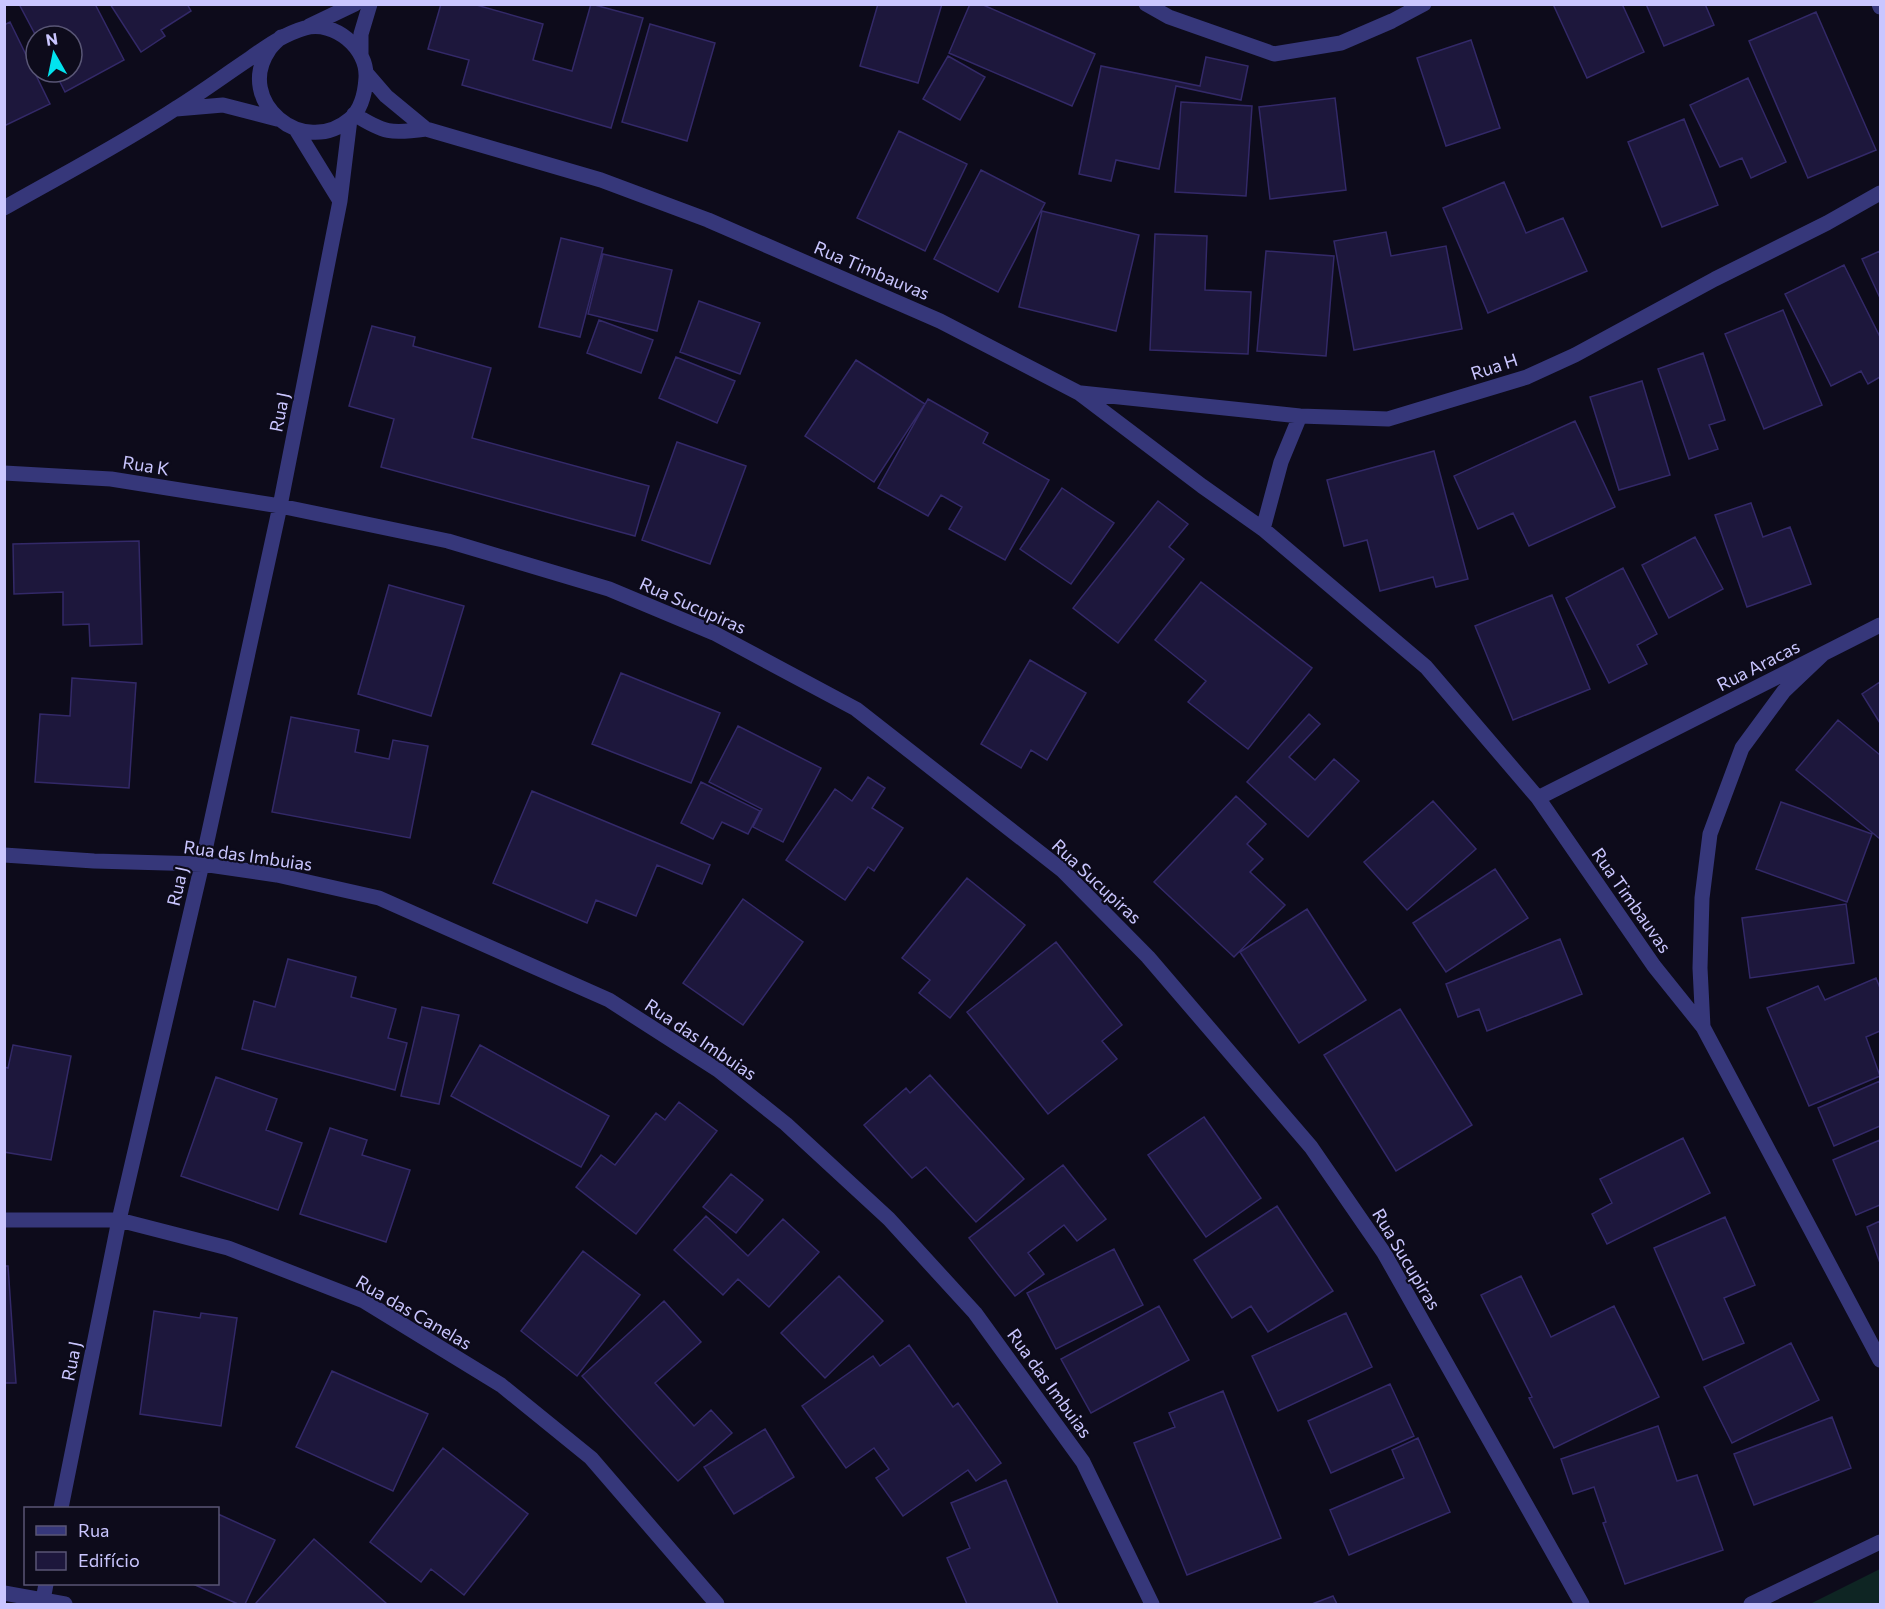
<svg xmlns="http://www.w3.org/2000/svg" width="1885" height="1609" viewBox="0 0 1885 1609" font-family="Commissioner,sans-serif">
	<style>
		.green { fill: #0e2523 }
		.building { fill: #1d173c; stroke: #332968; stroke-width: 1.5 }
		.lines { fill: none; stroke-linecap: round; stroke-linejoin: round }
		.minor { stroke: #36377a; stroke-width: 15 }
		.labels { text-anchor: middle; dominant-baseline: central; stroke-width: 4.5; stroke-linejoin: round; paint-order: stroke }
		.street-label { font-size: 18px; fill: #cac6ff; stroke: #0d0b1b }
	</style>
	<rect width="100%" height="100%" fill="#0d0b1b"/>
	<path class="green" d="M1880,1569V1604H1810Z"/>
	<path class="building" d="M19,4H95L124,60L65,92L55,72H72V36H36Z
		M110,4H187L191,11L161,30L165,36L141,52Z
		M441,4H473L543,24L533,60L572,71L591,4L643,18L611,128L462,85L469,60L428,49Z
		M878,4H942L918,83L860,66Z
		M970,4H981L1095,54L1072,106L949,53Z
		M1553,4H1622L1644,52L1587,78Z
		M1646,4H1705L1714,25L1664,46Z
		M1816,12L1876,150L1808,178L1749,41Z
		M10,22L50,104L4,126V25Z
		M650,24L715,43L687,141L622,122Z
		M1471,40L1500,128L1446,146L1417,58Z
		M948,56L985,77L960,120L923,99Z
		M1206,57L1248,66L1241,100L1176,86L1159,169L1116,160L1111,181L1079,174L1101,66L1200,86Z
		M1748,78L1786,162L1751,178L1742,158L1720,167L1690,105Z
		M1335,98L1346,190L1270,199L1259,107Z
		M1181,102L1252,106L1246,196L1175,192Z
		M1684,119L1718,205L1662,227L1628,142Z
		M899,131L967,164L925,251L857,218Z
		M981,170L1045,203L998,292L934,259Z
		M1504,182L1526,233L1563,218L1587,271L1488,313L1443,208Z
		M1042,211L1139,235L1116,331L1019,307Z
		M1386,232L1391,256L1446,246L1462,329L1354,350L1334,241Z
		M1155,234L1207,236L1205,290L1251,292L1248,354L1150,350Z
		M561,238L603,248L580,337L539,327Z
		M1266,251L1334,256L1326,356L1257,351Z
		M1880,251V298L1862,259Z
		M603,254L672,270L657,331L588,314Z
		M1844,265L1880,337V377L1868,384L1861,371L1831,386L1785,294Z
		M699,301L760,323L740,374L680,352Z
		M1783,310L1822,405L1764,429L1725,334Z
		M599,320L653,340L641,373L587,353Z
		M372,326L415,337L413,346L491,368L472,438L649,486L635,536L381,467L394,419L349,406Z
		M1703,353L1725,420L1709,425L1718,449L1689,459L1658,369Z
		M676,357L735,381L717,423L659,398Z
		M856,360L925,404L874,482L805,436Z
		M1642,381L1670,475L1619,490L1590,397Z
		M928,399L988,433L983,443L1049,480L1005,560L949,529L962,507L941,495L928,516L878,488Z
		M1575,421L1615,507L1529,546L1513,513L1478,529L1454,476Z
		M677,442L746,466L710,564L642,540Z
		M1434,451L1468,579L1436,587L1433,577L1380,591L1367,540L1344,546L1327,480Z
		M1062,488L1114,523L1071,584L1020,549Z
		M1158,501L1188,524L1169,547L1184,559L1118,643L1073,608Z
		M1751,503L1763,537L1790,527L1811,584L1747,607L1715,515Z
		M1695,537L1723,589L1669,618L1642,565Z
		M139,541L142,644L90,646L89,624L63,625V592L14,594L13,544Z
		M1623,568L1657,634L1637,645L1647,664L1609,683L1566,598Z
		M1201,582L1312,668L1248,749L1188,702L1206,681L1155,640Z
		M389,585L464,606L431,716L358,694Z
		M1552,595L1590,689L1513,720L1475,626Z
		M1030,660L1086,693L1047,760L1031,750L1021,768L981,744Z
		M621,673L720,713L691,783L592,744Z
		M72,678L136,683L129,788L35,782L40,714L70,716Z
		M1880,682V723L1862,694Z
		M1309,714L1320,724L1289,757L1315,780L1334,759L1359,781L1308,837L1247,782Z
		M291,717L359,730L355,752L389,759L393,740L428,746L410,838L272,812Z
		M1838,720L1880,755V839L1796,770Z
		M738,726L821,768L783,842L753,827L762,809L709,782Z
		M868,777L885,788L872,808L903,828L874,871L868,867L845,900L786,860L835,789L852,801Z
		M701,782L760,811L748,834L722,822L713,839L681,823Z
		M532,791L710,865L702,884L657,865L636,916L596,900L587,923L493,883Z
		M1236,796L1266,824L1247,844L1263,859L1250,872L1285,905L1234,957L1154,882Z
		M1433,801L1476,849L1407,910L1364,862Z
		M1781,802L1872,834L1847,902L1756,869Z
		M1495,869L1528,918L1446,972L1413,923Z
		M967,878L1025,925L950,1018L919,993L930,980L902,958Z
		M743,899L803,942L743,1025L683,983Z
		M1846,904L1854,963L1750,978L1742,918Z
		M1307,909L1366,1000L1299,1043L1240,952Z
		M1560,939L1582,994L1487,1031L1479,1009L1458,1017L1446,984Z
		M1056,942L1122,1025L1102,1041L1117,1059L1048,1114L967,1012Z
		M288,959L356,977L351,997L396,1009L388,1038L407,1043L395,1090L242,1049L254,1001L275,1007Z
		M1876,978L1880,988V1031L1866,1037L1880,1076L1809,1106L1767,1008L1818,986L1825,1000Z
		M422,1007L459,1015L439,1104L401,1096Z
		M1400,1009L1472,1125L1396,1171L1324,1055Z
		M13,1045L71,1056L51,1160L4,1152V1067L8,1068Z
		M480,1045L609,1116L581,1167L451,1096Z
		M930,1075L1024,1179L976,1222L926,1167L912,1178L864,1125L906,1088L910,1093Z
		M216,1077L277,1099L266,1130L302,1143L278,1210L181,1176Z
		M1880,1081V1126L1834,1146L1818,1108Z
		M679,1102L717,1131L636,1234L576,1187L601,1155L615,1165L656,1113L665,1120Z
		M1204,1117L1261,1198L1206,1237L1148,1155Z
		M330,1128L367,1140L362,1155L410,1170L386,1242L300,1214Z
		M1683,1138L1710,1193L1607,1244L1592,1214L1612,1203L1600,1179Z
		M1880,1140V1205L1856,1215L1833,1160Z
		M1063,1165L1106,1219L1077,1241L1064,1225L1028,1253L1044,1274L1015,1296L969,1238Z
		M731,1174L763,1200L736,1233L703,1207Z
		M1277,1206L1333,1291L1268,1332L1251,1306L1232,1318L1194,1260Z
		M706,1216L748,1256L783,1219L819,1252L769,1307L738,1279L723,1295L674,1250Z
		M1725,1217L1755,1285L1724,1298L1744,1343L1703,1360L1654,1248Z
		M1880,1221V1263L1867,1227Z
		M1114,1249L1143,1305L1056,1349L1027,1293Z
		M583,1251L640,1295L577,1376L521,1331Z
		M4,1266H8L16,1383H4Z
		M839,1276L883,1321L825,1378L781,1333Z
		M1521,1276L1551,1337L1614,1306L1659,1397L1554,1448L1529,1398L1532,1397L1481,1295Z
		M664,1301L701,1342L655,1383L694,1426L711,1410L732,1433L678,1481L582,1376Z
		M1159,1306L1189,1360L1091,1413L1061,1359Z
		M154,1311L200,1318L201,1313L237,1318L221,1426L140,1414Z
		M1346,1313L1372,1367L1278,1411L1252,1356Z
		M1791,1343L1819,1400L1732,1443L1704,1387Z
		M909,1345L953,1407L958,1403L1001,1463L976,1481L968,1470L903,1516L876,1478L889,1469L874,1448L846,1468L802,1406L873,1356L880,1366Z
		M332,1371L428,1414L393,1491L296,1447Z
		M1390,1384L1414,1436L1331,1473L1308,1421Z
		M1223,1391L1281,1538L1187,1575L1134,1443L1175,1427L1169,1413Z
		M1832,1417L1851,1468L1754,1505L1734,1454Z
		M1658,1426L1677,1481L1697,1475L1723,1550L1625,1584L1603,1523L1606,1522L1594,1487L1573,1494L1561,1459Z
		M765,1429L794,1477L734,1514L704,1467Z
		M1418,1438L1450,1512L1349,1555L1330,1510L1404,1478L1392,1450Z
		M443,1448L528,1514L464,1595L431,1569L421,1582L370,1542Z
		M1006,1480L1058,1604H967L947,1558L970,1548L951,1503Z
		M218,1514L275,1540L245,1604H238L193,1584H218Z
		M314,1539L387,1604H258L256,1603Z
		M1333,1596L1337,1604H1312Z"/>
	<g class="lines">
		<path class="minor" d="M1146,4L1169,17L1274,54L1341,43L1392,21L1424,4
			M1879,4L1880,7
			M309,26L355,4
			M361,54V34L370,4
			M367,74L386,96L426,129L601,180L708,220L940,321L1079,393L1202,486L1263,529L1426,667L1538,798L1654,966L1703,1027L1880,1360
			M176,109L223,105L277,119
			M354,114C384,133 391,134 426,129
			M297,131L340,201
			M4,208C62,175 122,144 178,107C202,92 225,75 249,59C267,46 284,34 305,28C334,20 368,48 366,78C365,93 362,109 350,119C303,159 234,101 269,50C272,45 277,41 281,37
			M1081,393L1300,416L1388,419L1527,377L1575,355L1715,279L1827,223L1880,193
			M4,473L111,479L280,506L448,541L609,589L714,633L856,709L1062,870L1148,957L1311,1147L1384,1253L1582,1604
			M1263,529L1281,462L1300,416
			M1538,798L1880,625
			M4,855L94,861L202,864L277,875L379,898L609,1000L718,1070L786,1124L889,1219L975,1313L1083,1462L1152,1604
			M1703,1027L1700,968L1702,898L1710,834L1742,748L1784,691L1823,654
			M4,1220H119L228,1248L364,1301L501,1385L591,1458L717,1604
			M61,1508L119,1220L202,864L280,506L340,201L350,119
			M4,1593L65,1604
			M43,1600L46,1584
			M1751,1604L1880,1542"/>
	</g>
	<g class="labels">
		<g class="street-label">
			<text transform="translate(872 270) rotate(23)">Rua Timbauvas</text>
			<text transform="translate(1494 366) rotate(-18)">Rua H</text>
			<text transform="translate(279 412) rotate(-79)">Rua J</text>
			<text transform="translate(146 465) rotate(9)">Rua K</text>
			<text transform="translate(693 605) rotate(24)">Rua Sucupiras</text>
			<text transform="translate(1758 665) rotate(-27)">Rua Aracas</text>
			<text transform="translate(248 855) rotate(8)">Rua das Imbuias</text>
			<text transform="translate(1097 881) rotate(43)">Rua Sucupiras</text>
			<text transform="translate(177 886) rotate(-77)">Rua J</text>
			<text transform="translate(1632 900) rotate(55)">Rua Timbauvas</text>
			<text transform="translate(701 1039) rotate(34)">Rua das Imbuias</text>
			<text transform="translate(1407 1259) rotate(59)">Rua Sucupiras</text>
			<text transform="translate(414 1312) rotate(30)">Rua das Canelas</text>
			<text transform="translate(71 1361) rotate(-79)">Rua J</text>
			<text transform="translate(1050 1383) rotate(54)">Rua das Imbuias</text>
		</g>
	</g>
	<rect width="1885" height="1609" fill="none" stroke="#cac6ff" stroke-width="12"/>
	<rect x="24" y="1507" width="195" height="78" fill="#0d0b1b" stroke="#595676" stroke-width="1.5"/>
	<rect x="36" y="1526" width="30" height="9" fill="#36377a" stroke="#595676" stroke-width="1.5"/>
	<text x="78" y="1537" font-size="18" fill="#cac6ff">Rua</text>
	<rect x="36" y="1552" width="30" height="18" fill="#1d173c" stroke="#595676" stroke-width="1.5"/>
	<text x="78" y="1567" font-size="18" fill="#cac6ff">Edifício</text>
	<g transform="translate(54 54) rotate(351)"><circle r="28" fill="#0d0b1b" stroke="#595676" stroke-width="1.5"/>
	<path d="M0-4.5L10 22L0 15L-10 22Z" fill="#02e3ee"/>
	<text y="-9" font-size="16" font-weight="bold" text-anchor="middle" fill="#cac6ff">N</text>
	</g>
</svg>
